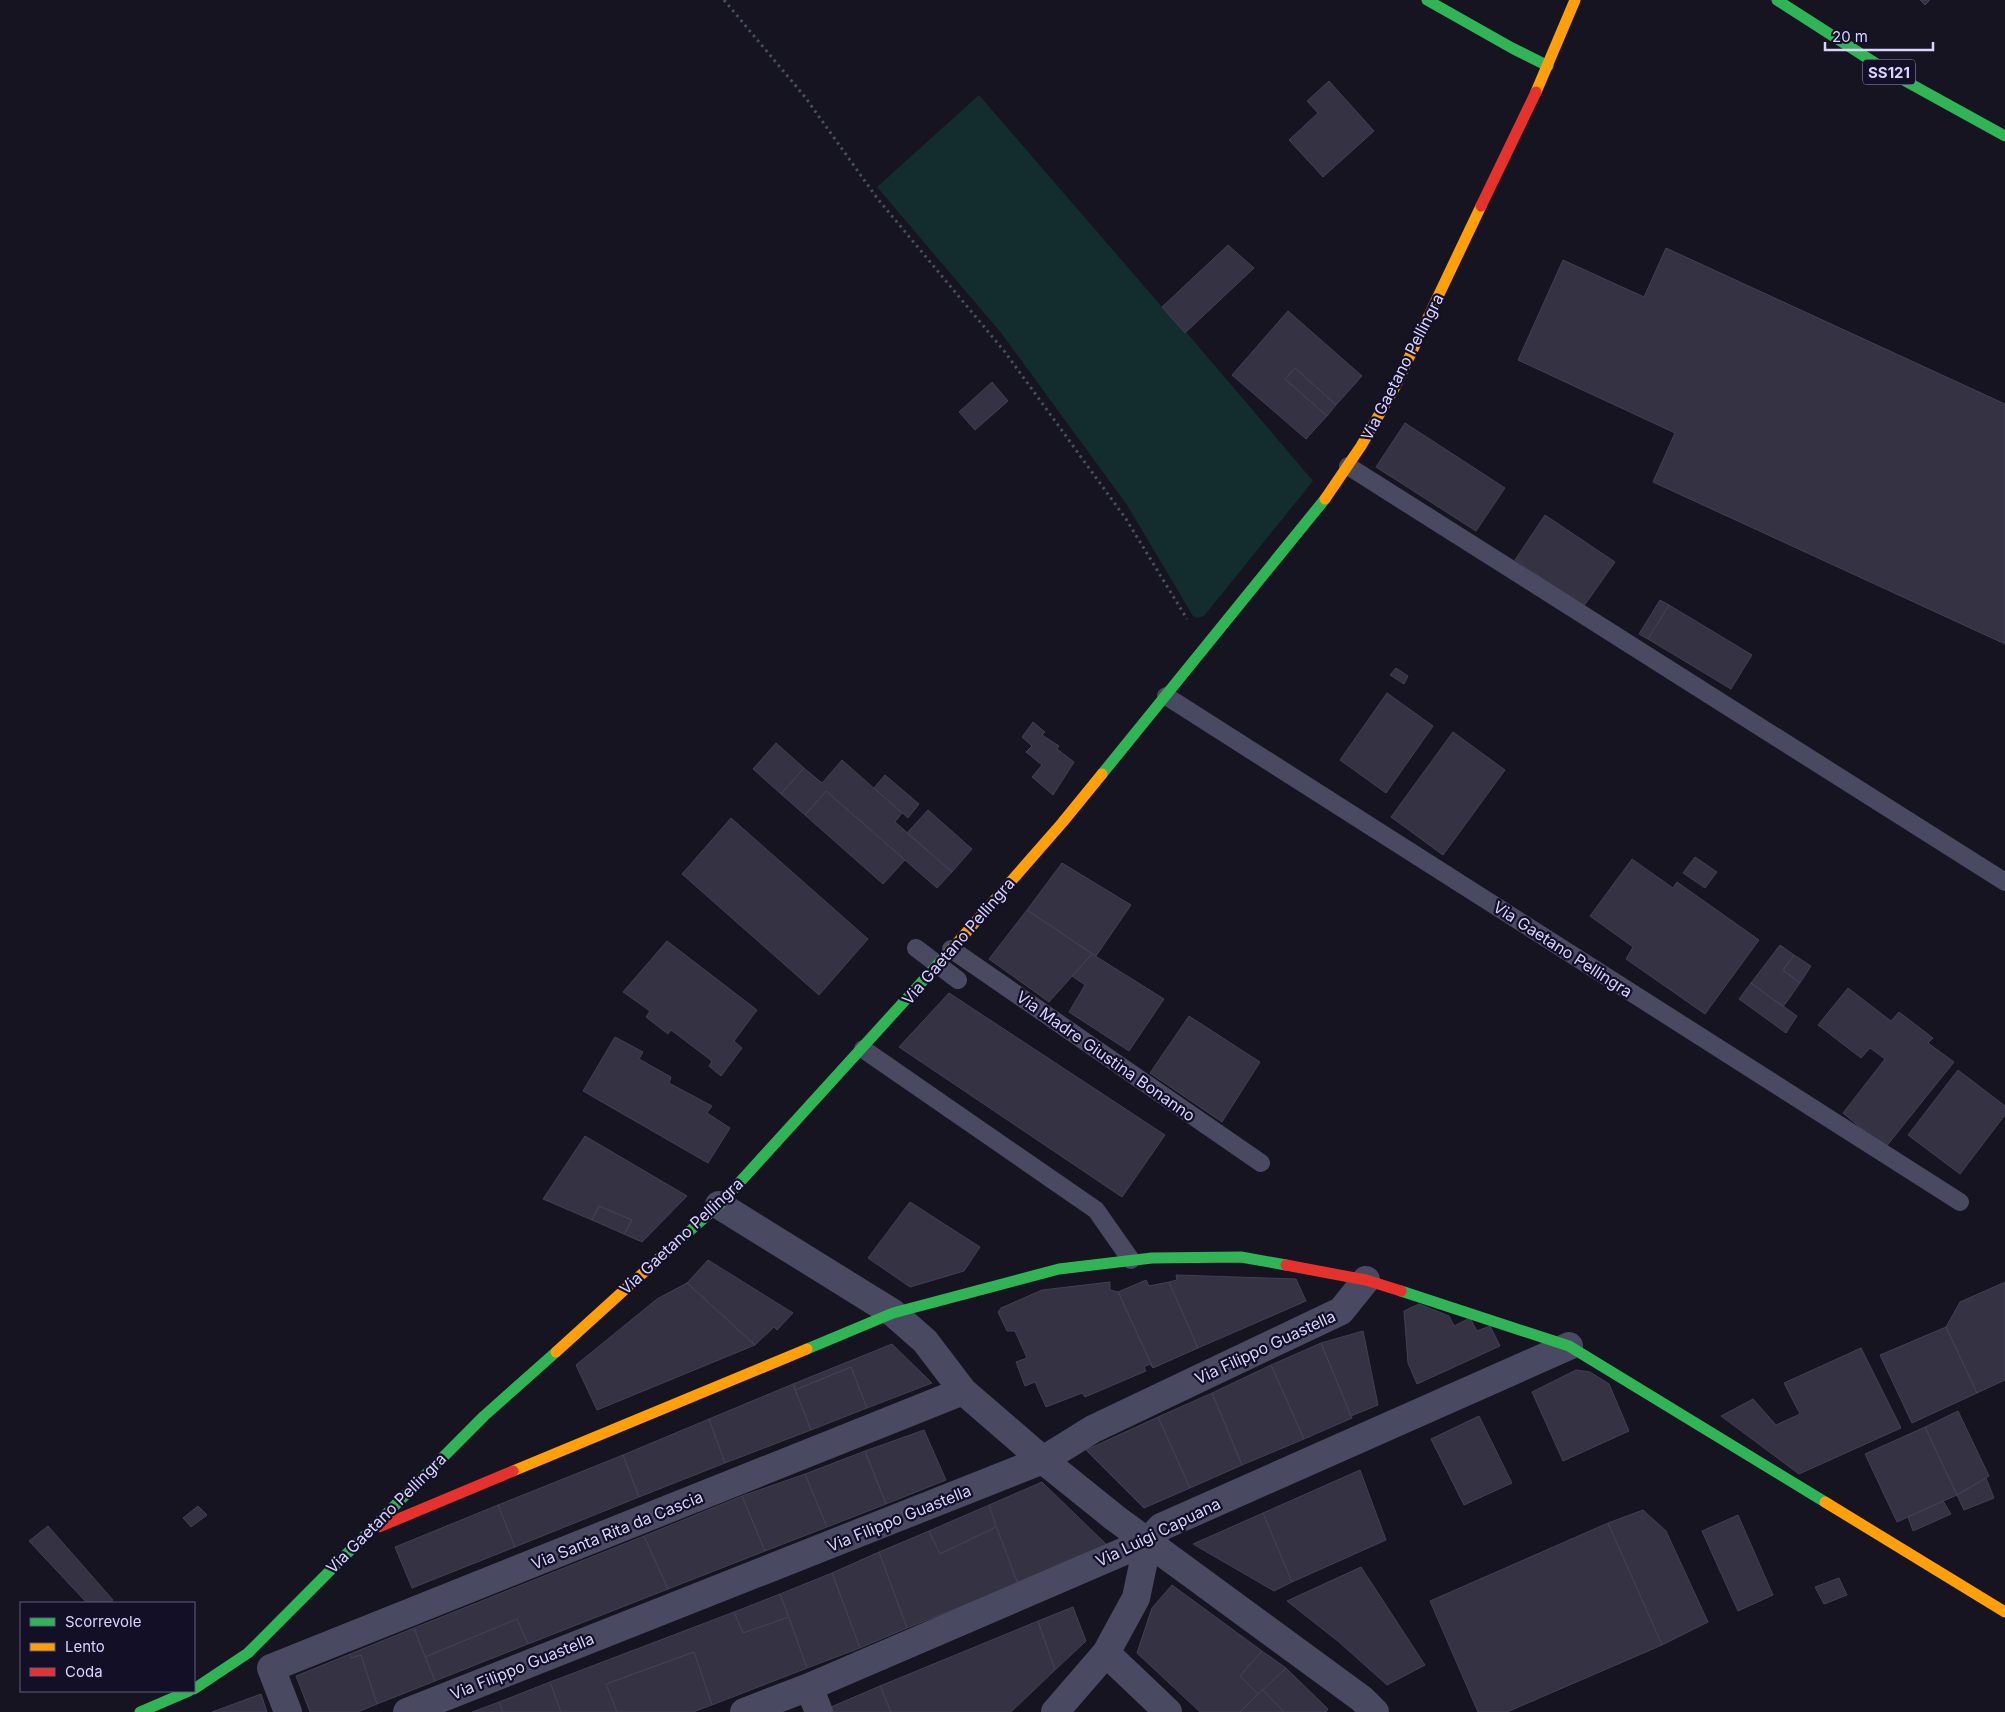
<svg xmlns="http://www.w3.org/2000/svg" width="2005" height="1712" viewBox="0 0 2005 1712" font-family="Inter,sans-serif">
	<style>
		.green { fill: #132c2d }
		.building { fill: #343243; stroke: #433f54 }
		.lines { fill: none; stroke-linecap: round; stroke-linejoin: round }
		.path { stroke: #44505f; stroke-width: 3; stroke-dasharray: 2.5 4; stroke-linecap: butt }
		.lane { stroke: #4a4962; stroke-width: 18 }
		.street { stroke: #4a4962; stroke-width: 28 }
		.fast { stroke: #30b455; stroke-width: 11 }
		.slow { stroke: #ff9f0a; stroke-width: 11 }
		.jam { stroke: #e5322d; stroke-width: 11 }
		.labels { text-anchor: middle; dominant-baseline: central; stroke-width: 4.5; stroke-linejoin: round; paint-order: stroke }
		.shield { fill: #130f26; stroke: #9e99be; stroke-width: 1 }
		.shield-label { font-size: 15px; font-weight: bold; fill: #d9d4ff }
		.street-label { font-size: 16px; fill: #d9d4ff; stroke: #130f26 }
	</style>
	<rect width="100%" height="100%" fill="#161421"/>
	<path class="green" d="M979,95L1162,307L1187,333L1313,481L1204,616L1198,618L1193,616L1127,505L1002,334L877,187Z"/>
	<path class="building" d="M1920,0H1930L1925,5Z
		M1329,81L1374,131L1323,177L1289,140L1318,113L1307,101Z
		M1228,245L1254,268L1185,333L1162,307Z
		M1666,248L2005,404V644L1653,482L1675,433L1518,360L1563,260L1644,297Z
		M1288,311L1362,376L1336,405L1295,368L1285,379L1327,416L1306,439L1232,375Z
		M1295,368L1336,405L1327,416L1285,379Z
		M992,382L1008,401L975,430L959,412Z
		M1405,423L1505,488L1476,531L1376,467Z
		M1545,515L1615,562L1584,606L1515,560Z
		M1660,600L1669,605L1648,639L1639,634Z
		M1669,605L1752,655L1731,689L1648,639Z
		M1396,668L1408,676L1404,684L1390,675Z
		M1387,693L1433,726L1386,793L1340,760Z
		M1033,722L1045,732L1042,735L1059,746L1057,749L1074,762L1053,795L1032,777L1042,765L1026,752L1032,746L1022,737Z
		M1453,732L1505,770L1443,855L1391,817Z
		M776,743L804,768L781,794L753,769Z
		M842,760L902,813L895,822L952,872L937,888L826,791L805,815L781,794L804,768L822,783Z
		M885,775L919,804L908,818L874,788Z
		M826,791L905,860L883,884L805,815Z
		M928,810L972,849L952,872L907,833Z
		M731,818L868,939L819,995L682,874Z
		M1695,857L1717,872L1705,888L1683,873Z
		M1632,859L1673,888L1677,882L1759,940L1705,1014L1626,959L1633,947L1590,916Z
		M1062,863L1131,905L1096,956L1027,910Z
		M1027,910L1092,954L1049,1002L989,959Z
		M667,941L757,1010L734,1041L742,1048L721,1076L709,1066L712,1061L671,1030L668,1034L646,1017L650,1011L623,992Z
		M1780,945L1794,955L1783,970L1800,983L1783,1007L1751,983Z
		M1092,954L1164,999L1129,1051L1069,1012L1085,985L1072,976Z
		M1794,955L1811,966L1800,983L1783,970Z
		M1751,983L1797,1016L1786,1033L1739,999Z
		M1848,988L1891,1021L1899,1012L1933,1038L1928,1043L1954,1062L1885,1148L1843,1113L1885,1059L1870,1048L1861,1058L1818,1025Z
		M949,993L1165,1135L1122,1197L899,1047Z
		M1189,1016L1260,1062L1222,1122L1150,1073Z
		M615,1037L643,1052L639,1059L671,1077L669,1083L712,1106L707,1113L730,1128L708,1163L583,1091Z
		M1958,1070L2005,1106V1115L1960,1174L1908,1135Z
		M585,1136L687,1196L642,1242L624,1234L632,1220L599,1206L592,1220L543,1199Z
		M910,1202L980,1247L964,1271L910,1287L868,1258Z
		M599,1206L632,1220L624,1234L592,1220Z
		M708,1260L793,1313L777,1330L774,1327L755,1345L687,1283Z
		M1176,1275L1296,1279L1306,1301L1198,1348L1169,1282L1177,1280Z
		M1146,1280L1149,1286L1169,1282L1198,1348L1153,1368L1118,1292Z
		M1110,1282V1290L1118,1292L1153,1368L1150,1364L1144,1367L1146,1371L1085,1397L1082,1393L1046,1407L1035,1382L1025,1386L1016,1362L1027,1358L1015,1331H1007L998,1312L1001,1308L1042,1290Z
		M2005,1282V1380L1977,1393L1946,1327L1960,1302Z
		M687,1283L755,1345L597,1410L576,1365L657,1299Z
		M1419,1304L1449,1316L1454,1326L1470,1318L1477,1331L1490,1326L1500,1346L1417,1384L1408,1363L1404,1311Z
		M1946,1327L1977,1393L1912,1423L1880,1355Z
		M1363,1331L1378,1405L1351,1416L1321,1343Z
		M1321,1343L1352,1418L1304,1439L1271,1365Z
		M892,1344L932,1383L867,1408L851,1367L795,1390L793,1384Z
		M1861,1348L1901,1428L1799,1474L1721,1416L1753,1399L1776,1425L1800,1414L1784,1383Z
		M1271,1365L1304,1439L1242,1465L1212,1393Z
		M851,1367L867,1408L811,1430L795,1390Z
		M1576,1370L1590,1372L1609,1384L1629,1431L1563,1461L1532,1392Z
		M793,1384L811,1430L725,1463L709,1419Z
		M1212,1393L1242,1465L1190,1488L1158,1417Z
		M1958,1411L1989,1476L1957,1495L1925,1427Z
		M1479,1416L1512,1483L1464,1505L1431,1439Z
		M1158,1417L1190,1488L1144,1508L1086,1450Z
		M709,1419L725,1463L639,1497L623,1455Z
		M1925,1427L1957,1495L1897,1522L1865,1454Z
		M924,1430L946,1480L886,1504L865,1451Z
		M865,1451L886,1504L827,1527L805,1474Z
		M623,1455L639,1497L515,1547L498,1505Z
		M1360,1470L1386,1540L1292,1582L1263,1513Z
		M805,1474L827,1527L765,1551L742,1496Z
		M1986,1478L1994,1498L1964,1510L1957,1495Z
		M1042,1482L1109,1547L1018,1584L989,1505Z
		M742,1496L765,1551L668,1589L644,1536Z
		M1943,1501L1951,1514L1913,1531L1908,1517Z
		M498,1505L515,1547L412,1588L395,1547Z
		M989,1505L996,1527L940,1554L929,1531Z
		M198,1506L207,1515L191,1527L183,1518Z
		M1643,1510L1666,1531L1708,1622L1662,1645L1608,1523Z
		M1263,1513L1292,1582L1274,1591L1193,1544Z
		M1738,1515L1773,1595L1738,1611L1702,1531Z
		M1608,1523L1662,1645L1507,1712H1478L1430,1601Z
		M48,1526L113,1600L109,1603H87L29,1541Z
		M996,1527L1018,1584L907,1628L879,1552L929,1531L940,1554Z
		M644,1536L668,1589L528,1644L517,1619L425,1657L414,1628Z
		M879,1552L907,1628L860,1648L832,1573Z
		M1361,1567L1425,1665L1387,1685L1339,1642L1287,1601Z
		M832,1573L860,1648L807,1668L780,1594Z
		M1839,1578L1847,1595L1824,1604L1815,1587Z
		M1172,1585L1262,1651L1240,1676L1258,1694L1240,1712H1200L1137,1653L1152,1608Z
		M780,1594L789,1617L743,1633L734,1612Z
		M1073,1607L1086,1641L1055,1670L1038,1621Z
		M734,1612L743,1633L789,1617L807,1668L712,1705L694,1652L606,1684L617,1712H561L550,1682Z
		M517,1619L528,1644L435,1681L425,1657Z
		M1038,1621L1055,1670L1011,1712H891L880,1686Z
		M414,1628L435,1681L377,1704L361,1655L351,1658L350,1654Z
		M1262,1651L1286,1668L1258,1694L1240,1676Z
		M694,1652L712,1705L693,1712H617L606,1684Z
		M350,1654L351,1658L361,1655L377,1704L358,1712H310L296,1676Z
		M1286,1668L1328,1709L1326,1712H1284L1263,1690Z
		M550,1682L561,1712H503L499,1702Z
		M880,1686L891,1712H833L831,1707Z
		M1263,1690L1284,1712H1240L1258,1694Z
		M261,1694L267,1712H212Z
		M499,1702L503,1712H472Z"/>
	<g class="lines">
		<path class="path" d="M724,0L805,97L877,198L1005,352L1126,519L1187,619"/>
		<path class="lane" d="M1348,466L2005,882
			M1166,696L1960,1202
			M916,948L958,980
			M951,949L1261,1163
			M863,1049L1096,1210L1131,1260"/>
		<path class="street" d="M719,1205L893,1313L925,1341L963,1391L1043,1460L1115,1518L1362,1699L1375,1712
			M1106,1653L1168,1712
			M271,1668L963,1391
			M271,1668L288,1712
			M809,1687L819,1712
			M407,1712L1043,1460L1093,1429L1341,1311L1366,1280
			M744,1712L809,1687L1148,1541L1161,1527L1569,1346
			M1055,1712L1106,1653L1136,1598L1148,1541"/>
		<path class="fast" d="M1427,0L1512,48L1548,66
			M1777,0L1889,72L2005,136
			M1102,774L1325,499
			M675,1244L719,1205L950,951
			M1401,1291L1569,1346L1825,1502
			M807,1349L893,1313L1059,1269L1152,1258L1241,1257L1286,1265
			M194,1689L248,1653L484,1416L556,1352
			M140,1712L189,1691"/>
		<path class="slow" d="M1536,92L1575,0
			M1325,499L1361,446L1395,387L1481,206
			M950,951L1062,823L1102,774
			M556,1352L675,1244
			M513,1471L807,1349
			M1825,1502L2005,1612"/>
		<path class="jam" d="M1481,206L1536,92
			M1286,1265L1366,1280L1401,1291
			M379,1527L513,1471"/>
	</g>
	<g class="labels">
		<rect class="shield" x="1863" y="59.5" width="52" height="25" rx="4"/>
		<g class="shield-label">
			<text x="1889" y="72">SS121</text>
		</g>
		<g class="street-label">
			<text transform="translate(1402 367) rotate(-63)">Via Gaetano Pellingra</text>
			<text transform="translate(958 941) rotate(-49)">Via Gaetano Pellingra</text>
			<text transform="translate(1563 949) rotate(33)">Via Gaetano Pellingra</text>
			<text transform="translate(1106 1056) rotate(35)">Via Madre Giustina Bonanno</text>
			<text transform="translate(681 1236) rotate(-43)">Via Gaetano Pellingra</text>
			<text transform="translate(1265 1347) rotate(-25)">Via Filippo Guastella</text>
			<text transform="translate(386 1513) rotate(-45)">Via Gaetano Pellingra</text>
			<text transform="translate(899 1518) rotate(-22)">Via Filippo Guastella</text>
			<text transform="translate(617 1530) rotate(-22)">Via Santa Rita da Cascia</text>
			<text transform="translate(1158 1532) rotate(-26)">Via Luigi Capuana</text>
			<text transform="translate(522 1666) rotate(-22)">Via Filippo Guastella</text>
		</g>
	</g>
	<rect x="20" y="1602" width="175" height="90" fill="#130f26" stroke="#625e7d"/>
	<rect x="30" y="1618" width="25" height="8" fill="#30b455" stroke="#625e7d"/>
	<text x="65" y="1627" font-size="15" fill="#d9d4ff">Scorrevole</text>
	<rect x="30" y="1643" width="25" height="8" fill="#ff9f0a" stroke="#625e7d"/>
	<text x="65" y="1652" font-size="15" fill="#d9d4ff">Lento</text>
	<rect x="30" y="1668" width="25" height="8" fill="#e5322d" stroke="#625e7d"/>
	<text x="65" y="1677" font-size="15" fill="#d9d4ff">Coda</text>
	<path d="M1825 42v8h108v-8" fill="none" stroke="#d9d4ff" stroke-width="2.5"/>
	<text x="1832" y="42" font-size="15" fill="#d9d4ff" stroke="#130f26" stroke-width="4" paint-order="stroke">20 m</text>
</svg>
